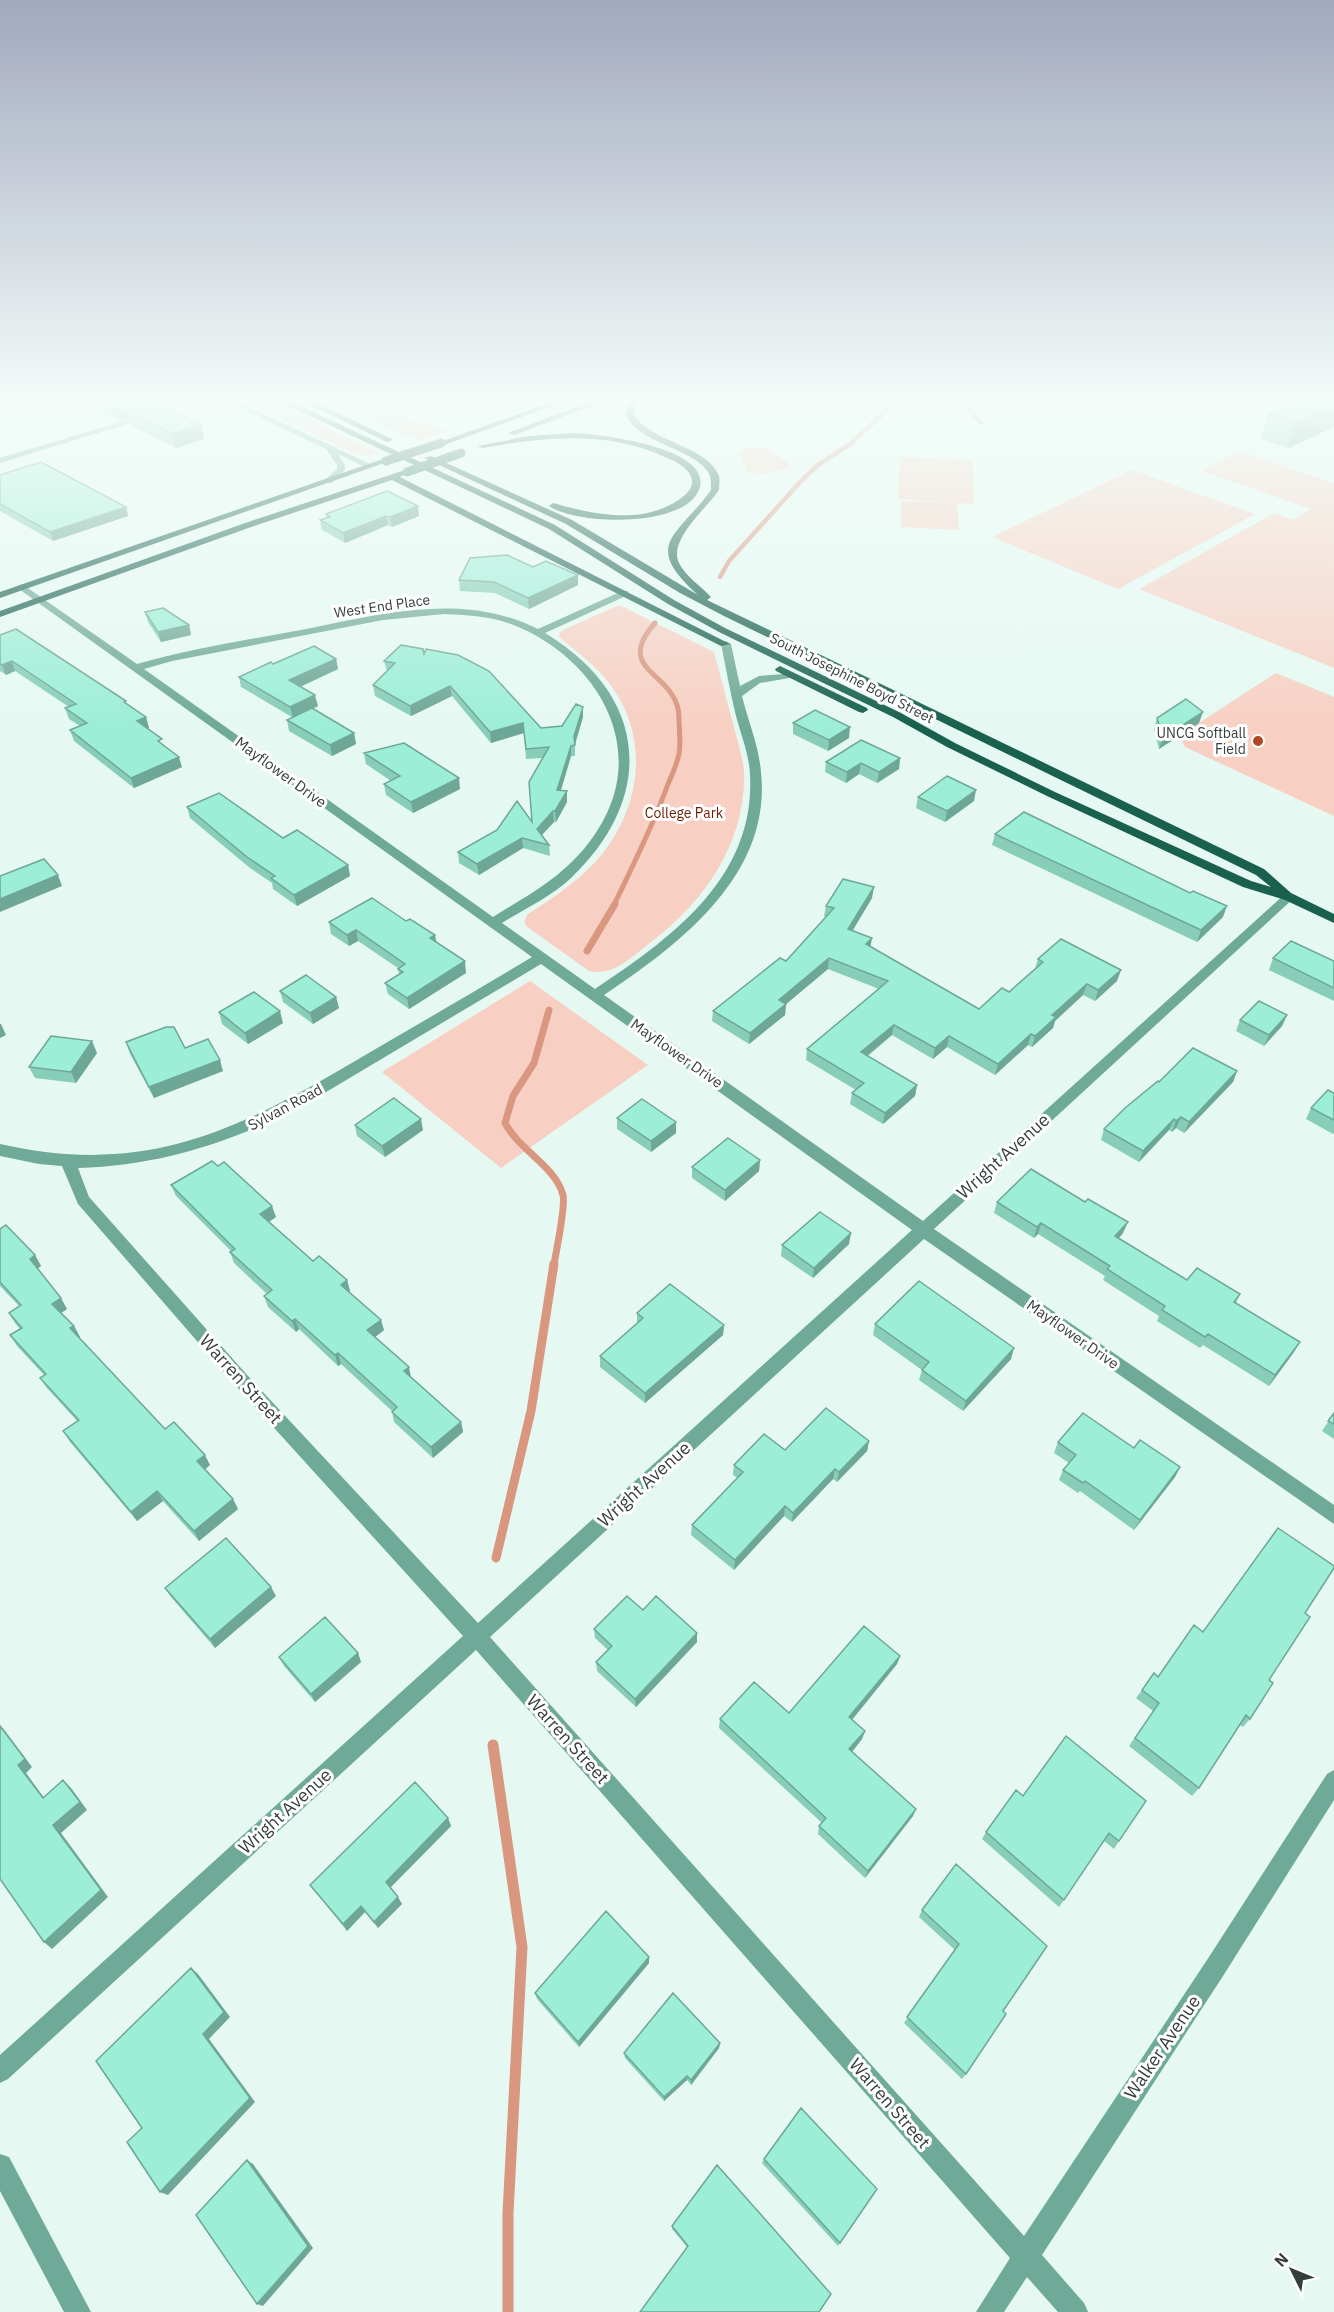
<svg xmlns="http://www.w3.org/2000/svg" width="1334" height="2312" viewBox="0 0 1334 2312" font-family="'IBM Plex Sans',sans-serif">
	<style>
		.green { fill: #f7d0c3 }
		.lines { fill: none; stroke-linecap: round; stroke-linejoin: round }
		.stream-far4 { stroke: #d99780; stroke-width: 4.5 }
		.stream-far3 { stroke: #d99780; stroke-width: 5 }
		.stream-far2 { stroke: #d99780; stroke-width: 7 }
		.stream-far1 { stroke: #d99780; stroke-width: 9 }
		.stream { stroke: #d99780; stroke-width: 11 }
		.minor { fill: #6fa997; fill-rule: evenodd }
		.major { fill: #19604f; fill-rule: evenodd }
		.major-bridge { stroke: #19604f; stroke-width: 9 }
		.wall { fill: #87cdb8 }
		.shaded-wall { fill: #6ea796 }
		.building { fill: #9deed6; stroke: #6ea796; stroke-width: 1.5 }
		.poi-dot { fill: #af4822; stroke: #fff; stroke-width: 2 }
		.labels { text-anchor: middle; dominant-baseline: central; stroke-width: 6; stroke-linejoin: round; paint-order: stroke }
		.far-street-label { font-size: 14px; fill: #363e3b; stroke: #fff }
		.far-poi-label { font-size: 14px; fill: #363e3b; stroke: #fff; text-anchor: end }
		.far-park-label { font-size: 14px; fill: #6c1f00; stroke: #fff }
		.street-label { font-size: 15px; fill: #363e3b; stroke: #fff }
		.near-street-label { font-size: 18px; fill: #363e3b; stroke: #fff }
	</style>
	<rect width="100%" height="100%" fill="#e5f9f2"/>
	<path class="green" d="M247,402H271L382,454L367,456L347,450Z
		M326,402L378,404L384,406L385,409C405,418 426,423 447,431L420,441Z
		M763,447L789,463V468L761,474L747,471L740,453L746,448Z
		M1240,452L1334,483V668L1139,589L1274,513L1293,520L1311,509L1203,471Z
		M900,457L973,461L974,504L957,503L959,530L901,527V501L946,502L898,499Z
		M1132,470L1255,514L1118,589L992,537Z
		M619,605L714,652C721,678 728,705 735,731C739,747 745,764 744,780C743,846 703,903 652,941C634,955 614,977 589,971L526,926L524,921L528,914C553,898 577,882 597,860C640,811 651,742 612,687C598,667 577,652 559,637V633L565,629Z
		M1276,673L1334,697V816L1185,747L1179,736Z
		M530,981L648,1065L501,1168L382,1072Z"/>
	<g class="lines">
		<path class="stream-far4" d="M963,402L981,423
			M720,577L729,561L801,481L818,465L850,444L896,402"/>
		<path class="stream-far3" d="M614,905C633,865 653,826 668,784C672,775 677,764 679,754C681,743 679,729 679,718C679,671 611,673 655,623"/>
		<path class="stream-far2" d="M587,951L615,904
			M549,1010L534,1063L513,1096L505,1123C520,1151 555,1166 563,1195C566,1206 556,1251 554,1265"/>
		<path class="stream-far1" d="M496,1558L531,1411L554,1264"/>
		<path class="stream" d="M493,1745L522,1947L508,2213V2312"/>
		<path class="minor" d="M228,402H239L374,466L367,468L338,454L345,465V470L332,483H326V479L337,469V465L326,449Z
			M127,420L134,422L0,463V458Z
			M22,584L137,664C187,650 239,641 290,632C371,617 459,589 538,629L622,591H628V595L545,633C648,695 657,796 571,878C551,897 524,909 502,923L595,989C672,938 756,877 750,774C749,754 741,735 736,716C730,692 726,668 721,644L726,641L731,644L740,686L759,676L795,673V677L760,683L742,696C748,721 759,746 761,772C772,875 680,944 604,995L923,1221L1285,894H1293L1295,897L934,1229L1334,1505V1524L924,1239L490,1637L1024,2236L1207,1960L1327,1774L1334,1770V1800L1223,1976L1042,2255L1084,2303L1088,2312H1058L1027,2277L1004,2312H976L1010,2258L476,1650L8,2079L0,2083V2055L463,1636L236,1386L78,1204L62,1166L39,1164L0,1156V1144C150,1178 242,1128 367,1054C422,1022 477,990 532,957L19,589L17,587ZM444,614C466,615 489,616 511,624C595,656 652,747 597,831C570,873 535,891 493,917L144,669L172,661L383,620ZM541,964L912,1230L478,1623L248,1376L89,1197L78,1168C163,1165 231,1142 306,1104Z
			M0,2154L9,2157L91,2312H64L0,2191Z"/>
		<path class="major" d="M281,402H292L555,525L674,600L725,628L901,713L955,743L1055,792L1251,881L1271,887L1256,875L724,616L680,593L566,524L424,458L431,456L572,520L698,595C641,544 677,537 711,490C711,486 711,480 710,476C703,456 661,446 644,434C635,429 631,423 625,414L629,402H637L633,414C652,443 708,446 719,476C720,480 719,486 719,490C706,509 668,540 679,563C686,577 701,586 711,597L707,600L1264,869L1291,893L1334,914V923L1285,900L1243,887L1047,796L947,747L893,717L719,632L668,604L549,529Z
			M304,402H315L394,440L387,442Z
			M552,402H564L444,445L437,443Z
			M589,402H601L515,435L508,433Z
			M575,433C599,434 710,447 700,487C688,529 576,525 549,506L553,503C593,514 639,525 677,501C684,496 693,490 692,480C690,468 675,461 665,457C607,430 544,437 482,448L478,446L529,436Z
			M383,459L390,461L0,598V592Z
			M402,471L406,474L400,477L730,644L721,646L392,480L254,526L0,617V611L248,522Z
			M780,666L867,708L868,710L863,713L859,712L776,671L775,669Z"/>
		<path class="major-bridge" d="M386,461L441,443
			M407,472L461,453"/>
	</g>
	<path class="wall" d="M86,402H154L201,425L204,439L176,448L131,425L129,418L120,420Z
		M412,402H453L431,410Z
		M1334,402V427L1288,448L1261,439L1269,413Z
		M0,475L126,507L128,516L53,541L0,511Z
		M326,514L419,516L392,527L388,525L345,543L322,530L320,520L326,518Z
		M459,580L578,585L529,609L495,593L460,591Z
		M145,612L189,625L191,635L161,642L148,622Z
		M0,635L128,704L146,717L149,728L147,729L163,745L182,767L134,788L74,741L70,730L80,726L69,719L65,708L69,707L15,671L6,675L0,671Z
		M424,654L541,728L562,726L583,707V717L575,745V756H571L561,790L567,802L556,822H554L542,835L549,845L550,856L523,848L479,875L459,863L458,852L532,822L543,758L526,759L524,733L491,743L452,696L411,716L375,696L373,685L387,671L384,661Z
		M336,659L338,669L300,687L318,706L312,709L354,733L356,744L332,756L289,731L287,720L292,717L241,687L239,677L273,664Z
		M1157,718L1199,723L1159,749L1154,729Z
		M793,723L849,738L828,751L793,734Z
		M364,753L460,789L413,813L386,795L384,784L391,781L366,764Z
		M900,758L899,769L877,783L859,774L846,783L825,772L826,762Z
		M918,797L974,801L945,822L916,808Z
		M187,807L283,838L348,865L350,876L297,906L273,889L272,883L250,868L190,818Z
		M995,834L1223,917L1197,942L992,845Z
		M872,898L852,931L872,938L870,947L979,1009L1009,992L1035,969L1038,959L1117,981L1095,1001L1083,995L1055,1021L1053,1028L1032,1047L1028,1045L995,1075L947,1047L933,1059L892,1035L868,1056L917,1085L915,1096L883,1124L850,1104L852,1093L856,1090L806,1060L807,1049L879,989L828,969L786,1004L785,1015L749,1044L712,1021L713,1011L786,961L826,917L824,916L826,906Z
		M406,921L435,935L436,942L466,973L409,1009L388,994L385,983L399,974L398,968L358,941L349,946L331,934L329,922Z
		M1273,958L1334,961V1001L1269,970Z
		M280,991L336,997L339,1008L313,1024L283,1002Z
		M219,1012L283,1023L248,1044L222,1024Z
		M1287,1015L1282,1026L1264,1046L1236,1031L1240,1020Z
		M126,1042L185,1048L223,1071L154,1098L130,1054Z
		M97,1053L76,1083L35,1078L29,1067Z
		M1237,1071L1233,1082L1184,1133L1176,1128L1172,1132L1169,1130L1139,1162L1101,1140L1104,1129L1159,1082Z
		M1334,1093V1133L1333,1134L1306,1119L1311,1108Z
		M617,1118L676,1133L651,1152L617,1129Z
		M355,1125L423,1130L385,1157L357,1136Z
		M760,1160L759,1171L725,1201L692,1178V1167Z
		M171,1185L276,1217L269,1222L313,1261L347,1280L350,1291L349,1292L384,1330L375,1337L411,1377L461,1422L463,1432L433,1458L394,1422L392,1411L341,1364L338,1366L299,1329L296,1332L268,1307L264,1296L267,1294L234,1263L230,1252L231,1251L176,1196Z
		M997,1202L1123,1233L1119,1238L1187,1280L1240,1294L1236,1303L1294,1352L1269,1386L1203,1345L1200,1348L1157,1321L1159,1316L1103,1280L1105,1276L1038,1234L1034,1238L994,1213Z
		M0,1229L35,1255L41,1266L37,1269L67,1309L61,1313L74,1326L80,1337H79L165,1429L210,1465L204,1469L233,1499L238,1509L199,1541L163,1501L137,1521L70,1442L63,1431L77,1421L47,1388L40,1378L44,1375L17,1346L10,1335L20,1329L15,1323L9,1313L19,1306L0,1286Z
		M849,1244L813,1278L781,1256L782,1245Z
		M637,1313L724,1325L723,1335L645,1403L600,1367V1356L637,1324Z
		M875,1324L1011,1359L963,1411L919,1380L922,1370L873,1335Z
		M1334,1413V1439L1322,1431Z
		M869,1441L867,1451L837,1482L833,1479L792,1522L784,1516L734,1570L691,1535L692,1525L738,1478L733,1475L734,1465L785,1450Z
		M1058,1442L1134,1448L1180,1467L1175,1477L1134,1530L1080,1491L1078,1493L1059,1480L1063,1470L1069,1463L1054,1453Z
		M165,1588L276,1596L215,1648L171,1597Z
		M643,1610L697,1633V1642L636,1707L597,1671L596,1662L608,1650L595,1638L594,1629Z
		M1305,1613L1269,1680L1250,1719L1243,1727L1240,1725L1199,1788L1192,1796L1129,1746L1153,1711L1136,1698L1142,1690L1158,1677L1203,1632Z
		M358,1653L361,1662L315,1702L284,1666L279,1657Z
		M900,1656L897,1664L852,1720L865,1731L862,1739L852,1752L913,1816L865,1878L818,1834L819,1826L822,1823L719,1728L720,1719L789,1713Z
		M1066,1736L1119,1841L1114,1849L1104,1841L1059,1907L982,1839L986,1832L1023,1796Z
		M448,1818L451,1826L390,1888L402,1904L378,1928L365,1912L347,1931L310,1885Z
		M922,1910L1047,1946L1003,2011L966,2074L962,2079L904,2023L955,1950L919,1917Z
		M649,1963L579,2047L537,1999L535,1993Z
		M720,2043L719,2048L691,2085L687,2080L664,2101L625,2058L624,2053Z
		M764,2159L840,2243L838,2246L762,2163Z
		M672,2226L819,2312L687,2247L672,2229Z"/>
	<path class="shaded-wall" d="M430,402H453L431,410Z
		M124,404L128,418L120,420L116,406Z
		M1334,405V427L1288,448L1296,422Z
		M201,425L204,439L176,448L172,434Z
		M418,506L419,516L392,527L390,517Z
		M126,507L128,516L53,541L50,532Z
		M386,516L388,525L345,543L343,533Z
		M578,575V585L529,609L528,598Z
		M189,625L191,635L161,642L158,632Z
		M336,659L338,669L291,691L289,680Z
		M12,661L15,671L6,675L2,665Z
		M450,686L452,696L411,716L410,706Z
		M315,695L318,706L293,718L290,707Z
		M583,707V717L574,747V736Z
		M1203,712L1199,723L1159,749L1163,738Z
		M146,717L149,728L140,732L137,721Z
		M523,723L524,733L491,743L490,732Z
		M850,727L849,738L828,751L829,740Z
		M354,733L356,744L332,756L330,745Z
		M571,746V756L558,800L557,790Z
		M179,757L182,767L134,788L131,778Z
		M900,758L899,769L877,783L879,772Z
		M861,763L859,774L846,783L847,772Z
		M459,778L460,789L413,813L411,802Z
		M976,790L974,801L945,822L947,811Z
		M567,791V802L556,822L555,811Z
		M553,811L554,822L538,839L537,829Z
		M522,838L523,848L479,875L477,864Z
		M348,865L350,876L297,906L294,895Z
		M58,875L62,886L0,912V899Z
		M874,887L872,898L847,940L848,929Z
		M1227,906L1223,917L1197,942L1201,930Z
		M356,930L358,941L349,946L347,935Z
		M435,935L437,946L430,938Z
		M872,938L870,949L866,944Z
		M829,958L828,969L785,1005L786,1004L785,1015L749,1044L750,1033L779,1000Z
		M465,961L466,973L409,1009L407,998Z
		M1121,970L1117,981L1095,1001L1098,990Z
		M1087,984L1083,995L1055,1021L1053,1028L1032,1047L1035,1036L1052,1015Z
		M336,997L339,1008L313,1024L310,1013Z
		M280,1011L283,1023L248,1044L245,1033Z
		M1287,1015L1282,1026L1264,1046L1269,1035Z
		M0,1024H1L6,1035L0,1038Z
		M894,1025L892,1035L859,1062L861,1052Z
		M1031,1034L1028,1045L995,1075L998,1064Z
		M949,1036L947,1047L933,1059L935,1048Z
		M92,1041L97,1053L76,1083L71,1072Z
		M220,1060L223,1071L154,1098L149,1087Z
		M1237,1071L1233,1082L1184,1133L1189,1122Z
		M917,1085L915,1096L883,1124L885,1113Z
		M1181,1117L1176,1128L1172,1132L1176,1121Z
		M421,1119L423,1130L385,1157L382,1146Z
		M1174,1119L1169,1130L1139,1162L1143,1151Z
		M676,1122V1133L651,1152V1141Z
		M760,1160L759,1171L725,1201V1190Z
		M272,1206L276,1217L264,1225L260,1214Z
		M1128,1222L1123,1233L1111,1247L1115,1236Z
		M1041,1223L1038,1234L1034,1238L1037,1227Z
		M851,1233L849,1244L813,1278L814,1268Z
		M35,1255L41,1266L36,1270L30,1259Z
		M347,1280L350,1291L344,1296L341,1285Z
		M61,1298L67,1309L58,1315L52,1304Z
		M295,1319L299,1329L296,1332L292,1321Z
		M381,1320L384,1330L370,1341L367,1330Z
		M724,1325L723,1335L645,1403V1393Z
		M74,1326L80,1337L76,1339L70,1328Z
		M1300,1342L1294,1352L1269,1386L1275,1375Z
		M1014,1348L1011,1359L963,1411L966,1401Z
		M338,1353L341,1364L338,1366L335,1355Z
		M409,1367L411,1378L404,1371Z
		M461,1422L463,1432L433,1458L431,1447Z
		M869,1441L867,1451L837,1482L839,1472Z
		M205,1455L210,1465L202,1472L197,1461Z
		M1180,1467L1175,1477L1134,1530L1140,1520Z
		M835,1469L833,1479L792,1522L793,1513Z
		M157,1491L163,1501L137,1521L131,1512Z
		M233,1499L238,1509L199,1541L194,1531Z
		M785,1506L784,1516L734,1570L735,1560Z
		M271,1587L276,1596L215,1648L210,1639Z
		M697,1633V1642L636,1707L635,1699Z
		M358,1653L361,1662L315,1702L311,1694Z
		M900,1656L897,1664L847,1726L849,1717Z
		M0,1725L5,1731L32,1767L26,1773L50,1806L43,1798L18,1765Z
		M865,1731L862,1739L847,1758L849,1749Z
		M63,1780L71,1788L87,1810L61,1833L108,1897L52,1949L44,1942L53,1825Z
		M916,1809L913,1816L865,1878L868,1871Z
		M448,1818L451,1826L389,1889L386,1882Z
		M398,1897L402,1904L378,1928L374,1922Z
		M361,1906L365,1912L347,1931L343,1924Z
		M649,1957V1963L579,2047L578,2042Z
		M191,1968L198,1974L230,2017L209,2039L255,2102L168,2195L160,2192L203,2034Z
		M720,2043L719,2048L691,2085V2080Z
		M687,2076V2080L664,2101V2097Z
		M247,2160L253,2164L313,2248L263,2306L257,2304Z"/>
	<path class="building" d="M109,402H154L201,425L172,434L127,412L132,409L131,406L124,404L116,406Z
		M1291,402H1334V405L1296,422L1269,413Z
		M41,462L126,507L50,532L0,504V475Z
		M387,491L418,506L390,517L386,516L343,533L320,520L330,517L326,514Z
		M507,555L533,567L546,561L578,575L528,598L494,582L459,580L470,558Z
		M163,608L189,625L158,632L145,612Z
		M16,629L126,701L124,702L146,717L137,721L162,739L158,741L179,757L131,778L70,730L87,723L65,708L76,704L12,661L2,665L0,664V635Z
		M401,645L423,649L424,654L426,649L458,655L489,671L541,728L562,726L576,704L583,707L574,736L575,745L571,746L557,790L567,791L555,811H553L537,829L549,845L522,838L477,864L458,852L497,830L517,801L532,822L529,782L549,747L526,749L523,723L490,732L450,686L410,706L373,685L395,663L384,661Z
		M314,646L336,659L289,680L315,695L290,707L239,677L271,662L273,664Z
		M1186,699L1203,712L1163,738L1157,718Z
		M312,708L354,733L330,745L287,720Z
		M815,710L850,727L829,740L793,723Z
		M861,740L900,758L879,772L861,763L847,772L826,762Z
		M404,743L459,778L411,802L384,784L400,776L364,753Z
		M947,776L976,790L947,811L918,797Z
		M219,793L283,838L297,830L348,865L294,895L271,878L275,876L247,857L187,807Z
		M1024,812L1190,893L1193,891L1227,906L1201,930L995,834Z
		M44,859L58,875L0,899V876Z
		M843,879L874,887L848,929L872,938L866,944L979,1009L1002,988L1009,992L1043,962L1038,959L1061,939L1121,970L1098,990L1087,984L1052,1015L1056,1017L1035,1036L1031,1034L998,1064L949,1036L935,1048L894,1025L861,1052L917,1085L885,1113L852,1093L864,1083L807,1049L888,981L829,958L779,1000L786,1004L750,1033L713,1011L780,958L786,961L834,908L826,906Z
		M372,898L406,921L410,919L435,935L430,938L465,961L407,998L385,983L403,972L398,969L405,964L356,930L347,935L329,922Z
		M1291,941L1334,961V988L1273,958Z
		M306,975L336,997L310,1013L280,991Z
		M254,992L280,1011L245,1033L219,1012Z
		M1259,1001L1287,1015L1269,1035L1240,1020Z
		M166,1027H174L185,1048L208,1039L220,1060L149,1087L126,1042Z
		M51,1036L92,1041L71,1072L29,1067Z
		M1193,1048L1237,1071L1189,1122L1181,1117L1176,1121L1174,1119L1143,1151L1104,1129L1125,1108L1158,1081L1159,1082Z
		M1328,1090L1334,1093V1120L1311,1108Z
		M394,1098L421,1119L382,1146L355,1125Z
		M642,1099L676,1122L651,1141L617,1118Z
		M728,1138L760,1160L725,1190L692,1167Z
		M212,1161L218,1166L224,1162L272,1206L260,1214L313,1261L319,1256L347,1280L341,1285L381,1320L367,1330L409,1367L404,1371L461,1422L431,1447L392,1412L397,1407L338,1353L335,1355L295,1319L292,1321L264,1296L272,1290L230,1252L235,1249L171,1185Z
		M1031,1169L1085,1202L1088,1199L1128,1222L1115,1236L1187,1280L1197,1268L1240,1294L1234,1302L1300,1342L1275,1375L1208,1334L1205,1337L1162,1310L1165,1306L1107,1269L1110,1266L1041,1223L1037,1227L997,1202Z
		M820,1212L851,1233L814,1268L782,1245Z
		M6,1225L35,1255L30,1259L61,1298L52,1304L74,1326L70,1328L165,1429L174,1422L205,1455L197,1461L233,1499L194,1531L157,1491L131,1512L63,1431L79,1420L40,1378L46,1374L10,1335L22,1328L9,1313L21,1305L0,1282V1229Z
		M919,1281L1014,1348L966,1401L922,1370L929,1362L875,1324Z
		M670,1284L724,1325L645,1393L600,1356L643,1318L637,1313Z
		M826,1408L869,1441L839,1472L835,1469L793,1513L785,1506L735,1560L692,1525L743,1472L734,1465L764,1434L785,1450Z
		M1083,1413L1134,1448L1140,1440L1180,1467L1140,1520L1085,1481L1083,1483L1063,1470L1076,1455L1058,1442Z
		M1334,1413V1424L1328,1421Z
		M1278,1528L1334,1566V1568L1305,1613L1310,1617L1269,1680L1273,1683L1250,1719L1246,1715L1199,1788L1135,1738L1159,1703L1142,1690L1154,1673L1158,1677L1194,1625L1203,1632Z
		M226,1538L271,1587L210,1639L165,1588Z
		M627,1596L643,1610L656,1596L697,1633L635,1699L596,1662L612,1646L594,1629Z
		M325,1617L358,1653L311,1694L279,1657Z
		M864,1626L900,1656L849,1717L865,1731L849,1749L916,1809L868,1871L819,1826L826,1818L720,1719L754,1682L789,1713Z
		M0,1726L25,1759L18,1765L43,1798L63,1780L80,1802L53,1825L101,1890L44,1942L0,1879Z
		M1066,1736L1146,1801L1119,1841L1109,1833L1064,1900L986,1832L1016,1790L1023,1796Z
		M415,1782L448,1818L386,1882L398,1897L374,1922L361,1906L343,1924L310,1885Z
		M956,1864L1047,1946L1003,2011L1006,2014L966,2074L907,2017L959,1944L922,1910Z
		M606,1911L649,1957L578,2042L535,1993Z
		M191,1968L224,2012L203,2034L250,2098L160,2192L127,2142L142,2128L96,2061Z
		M673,1993L720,2043L691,2080L687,2076L664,2097L624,2053Z
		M801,2108L877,2189L840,2243L764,2159Z
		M247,2160L308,2246L257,2304L196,2215Z
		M717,2165L831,2294L819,2312H640L688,2246L672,2226Z"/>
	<linearGradient id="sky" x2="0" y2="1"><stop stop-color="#a2a8be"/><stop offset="0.55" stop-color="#f3fcf9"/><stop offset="1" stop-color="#f3fcf9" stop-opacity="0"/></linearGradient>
	<rect width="1334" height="726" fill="url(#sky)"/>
	<circle class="poi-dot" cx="1258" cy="741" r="6"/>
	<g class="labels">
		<g class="far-street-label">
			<text transform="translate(382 606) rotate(-8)">West End Place</text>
			<text transform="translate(852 678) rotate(27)">South Josephine Boyd Street</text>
		</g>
		<g class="far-poi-label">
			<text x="1246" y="733">UNCG Softball<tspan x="1246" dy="16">Field</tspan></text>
		</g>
		<g class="far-park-label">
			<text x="684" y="813">College Park</text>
		</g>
		<g class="street-label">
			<text transform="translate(281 772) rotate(36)">Mayflower Drive</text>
			<text transform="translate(677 1053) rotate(35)">Mayflower Drive</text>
			<text transform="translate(285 1107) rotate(-28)">Sylvan Road</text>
			<text transform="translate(1073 1334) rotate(35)">Mayflower Drive</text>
		</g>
		<g class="near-street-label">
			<text transform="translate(1003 1156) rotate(-42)">Wright Avenue</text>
			<text transform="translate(241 1379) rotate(48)">Warren Street</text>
			<text transform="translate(644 1484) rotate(-42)">Wright Avenue</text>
			<text transform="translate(568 1739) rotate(48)">Warren Street</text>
			<text transform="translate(285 1811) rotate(-42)">Wright Avenue</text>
			<text transform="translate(1162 2047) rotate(-56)">Walker Avenue</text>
			<text transform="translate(890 2103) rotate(49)">Warren Street</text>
		</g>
	</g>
	<g transform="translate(1292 2270) rotate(313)" stroke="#ffffff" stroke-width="4.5" paint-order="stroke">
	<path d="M0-4.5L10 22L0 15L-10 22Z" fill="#363e3b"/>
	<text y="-9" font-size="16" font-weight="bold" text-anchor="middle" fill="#363e3b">N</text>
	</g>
</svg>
